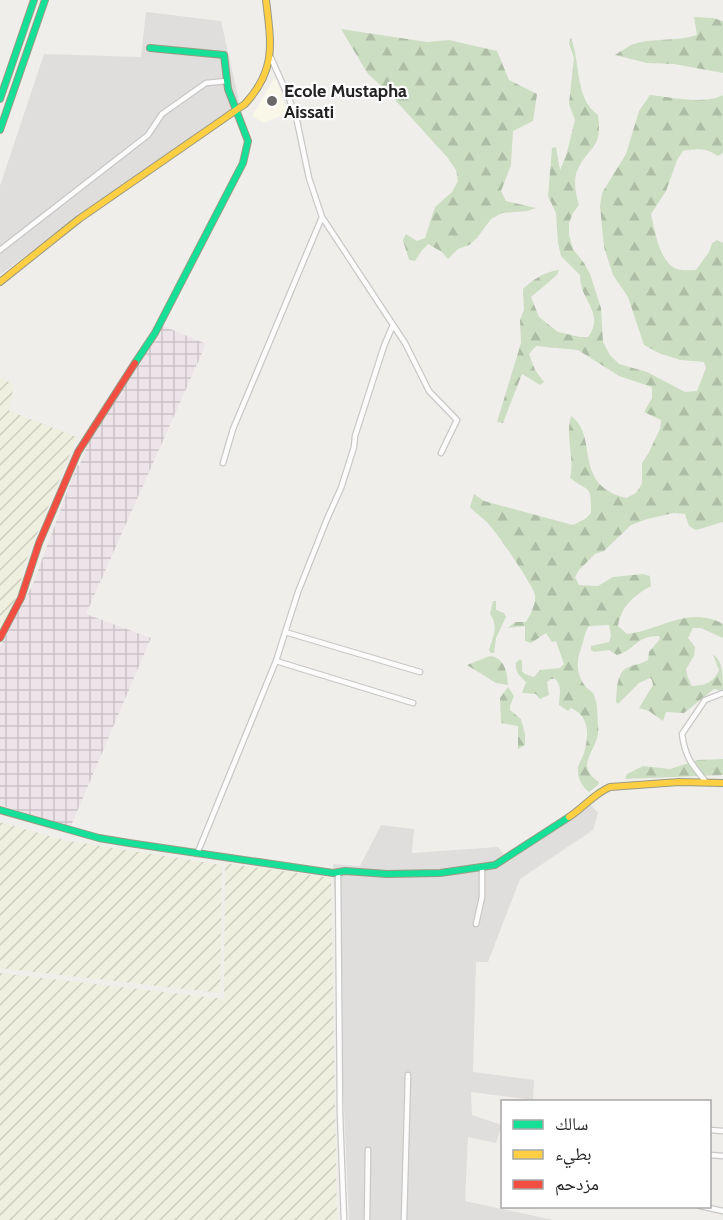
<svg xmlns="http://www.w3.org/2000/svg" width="723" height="1220" viewBox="0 0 723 1220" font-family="Cabin,'Noto Naskh Arabic',sans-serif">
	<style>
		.residential { fill: #dfdedc }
		.industrial { fill: url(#industrial-grid) }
		.education { fill: #f8f7e8 }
		.farmland { fill: url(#farmland-furrows) }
		.forest { fill: url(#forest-firs) }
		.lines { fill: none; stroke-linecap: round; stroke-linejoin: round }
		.street-casing { stroke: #c9c8c7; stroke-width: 7 }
		.fast-casing { stroke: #999a82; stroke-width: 8 }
		.slow-casing { stroke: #999a82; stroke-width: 8 }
		.jam-casing { stroke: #999a82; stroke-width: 8 }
		.street { stroke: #fdfcfc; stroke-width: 4.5 }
		.fast { stroke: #16e098; stroke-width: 6 }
		.slow { stroke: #ffcf43; stroke-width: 6 }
		.jam { stroke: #f24e42; stroke-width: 6 }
		.poi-dot { fill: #6a6968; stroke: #fff; stroke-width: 2 }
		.labels { text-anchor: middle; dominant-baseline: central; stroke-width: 4.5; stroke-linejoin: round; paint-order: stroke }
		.poi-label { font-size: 18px; font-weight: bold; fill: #222; stroke: #fff; text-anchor: start }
	</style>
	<defs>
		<pattern id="industrial-grid" width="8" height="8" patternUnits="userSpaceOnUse" patternTransform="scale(1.5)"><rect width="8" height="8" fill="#ede4e9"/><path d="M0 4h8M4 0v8" fill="none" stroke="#cbc3c8"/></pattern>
		<pattern id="farmland-furrows" width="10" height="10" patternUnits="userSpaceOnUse" patternTransform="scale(1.5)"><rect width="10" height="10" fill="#efefdf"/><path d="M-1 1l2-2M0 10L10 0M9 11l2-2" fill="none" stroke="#cdcdbf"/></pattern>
		<pattern id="forest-firs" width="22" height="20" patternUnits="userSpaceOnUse" patternTransform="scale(1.5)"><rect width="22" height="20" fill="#cbdec1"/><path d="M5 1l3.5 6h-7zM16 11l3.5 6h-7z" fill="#aebea6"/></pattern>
	</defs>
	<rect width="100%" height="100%" fill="#f0eeeb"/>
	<path class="residential" d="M146,12L221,21L240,105L77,217L0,275V186L44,54L141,57Z
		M591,805L598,813L593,830L520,879L488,962H476L473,1072L534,1080L533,1100L471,1092L472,1115L502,1125L496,1143L468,1137L465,1201L553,1220H349L333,864L360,866L381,825L414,829L412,853L498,847L509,861Z"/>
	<path class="industrial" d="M159,324L206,344L86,614L151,638L70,828L0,805V647L33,584L77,465L79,466L90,439L117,398Z"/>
	<path class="education" d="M274,79L277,80L287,113L264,123L252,116Z"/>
	<path class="farmland" d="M0,377L14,385L9,411L77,437L25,563L18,593L0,634Z
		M0,822L63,840L222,865L220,993L0,968Z
		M225,863L331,878L337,1220H0V973L224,999Z"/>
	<path class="forest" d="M694,17L713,18L723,21V73L674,64L647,63L615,55C620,52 626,48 631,45C652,37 676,42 697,35Z
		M341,29L427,42L449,40L497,51L509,80L537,94L533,121L513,131L511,165L501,191L506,201L536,208L527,211L502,213L491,219L477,238L469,245L458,249L448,259L442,252L428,244L422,250L415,261L409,260L403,240L406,234L417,241L425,238L435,207L452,192L458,181L456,170L447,157L387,91L368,74Z
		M571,38C581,63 574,98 598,115C603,150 588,146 577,171C573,182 576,194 579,205L573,213L569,223V235L573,249L584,263L590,274L601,308L603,342L610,355L619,364L647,372L685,392L697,391L706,368L704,362L681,360L661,354L644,345L628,297L613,275L604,247L600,206L602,193L626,154L639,111L650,95C669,97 706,105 723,95V153L718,156C707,148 696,148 683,151L677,160L666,191L651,214C655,231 659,262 677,269C683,271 690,270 696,270L709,252L712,243L717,240L723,243V522L696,530L689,526L685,514L674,513L647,519L631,525L604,551L595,554L579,570L575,577L579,585L598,586L613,577L643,574L650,576L651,586C634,595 621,607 618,626L627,634C660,630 690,605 723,624V638L701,628H693L688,638L695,647L694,656L686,669L688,678L692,686C706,685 713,683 719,670L713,655C723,659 723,678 723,691L714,689L684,713L666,712L663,721L649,711L639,708L653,685L652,680L650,678L639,683L618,704L616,702C617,691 616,671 629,667C636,664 641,664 648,660L649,652L660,639L659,636C635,636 637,649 617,655L609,650L594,652L591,650V646L609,642L611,636L609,625L589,626C584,633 584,641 581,648C576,663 576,674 586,687C587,688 592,692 593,693C598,702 597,715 598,725C602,749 571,763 599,782L598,785L589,792C583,787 578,780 578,771C577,765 582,760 584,753C589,736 590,716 571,708L568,711L559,705C559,695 563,687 555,679H551L547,682L549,695L540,699L536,694L522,693L526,682C520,675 515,674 516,663L520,659L522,661V671L525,674L534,677L540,670L560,668L564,664L556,641L552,642L546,633L531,643L525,641V626L508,628L515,622H526C531,614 536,604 535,595C533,585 499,536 491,527C485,519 476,514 470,507L474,494L484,501L573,525L585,519L591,513C591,484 590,493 570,478C575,458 565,437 571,416C600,437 571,484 626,498L636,493L642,484V463L648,454L660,429L661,420L644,412L652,398V387L619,376L578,350L536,346L529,354L535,370L544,382L540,385L522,374L503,423L497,422L521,343L520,320L524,310L523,289C532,280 546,271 559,270L557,275L531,297L539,317L558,332L580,337H588C606,313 579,300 580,275L561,256L558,243L556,213L548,196L552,148L556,147L560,170L566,156L575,120L569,104L574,58L569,43Z
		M493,601H496V610L504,613L506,617L496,638L494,653H491L489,650C493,637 499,625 490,614Z
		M490,656C505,658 507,672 508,685L496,683L467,665Z
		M508,687L514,696L510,706V710L521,719L525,734V745L518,749V726L501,723L500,698Z
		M723,759V775L625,779L627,774L643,766L670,769L698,760Z"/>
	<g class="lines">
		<g class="street-casing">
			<path id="street" d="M271,58L289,98L297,121L309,178L322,217L405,343L429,391L457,420L441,453
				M0,250L148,135L162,114L206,83L227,81
				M223,463L233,429L322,217
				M285,632L420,672
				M276,661L413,703
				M706,782C692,765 685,757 682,734L705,700L723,693
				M197,854L276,661L298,592L327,519L341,488L354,447L355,436L384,346L393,325
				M338,872L340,1114L344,1220
				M476,924L482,897V868
				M710,1130L723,1131
				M710,1155L723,1156
				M700,1206L723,1211
				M367,1220L368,1150
				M404,1220L408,1075"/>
		</g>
		<g class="fast-casing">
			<path id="fast" d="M0,99L34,0
				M0,130L45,0
				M135,363L155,333L243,163L248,141L228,89L224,55L150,48
				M0,810L99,838L129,843L333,873L345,871L387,874L440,873L495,865L569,817"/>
		</g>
		<g class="slow-casing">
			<path id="slow" d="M0,282L79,219L245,104C277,69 271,43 266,0
				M569,817C583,808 595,793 610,787L679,782L723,783"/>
		</g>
		<g class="jam-casing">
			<path id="jam" d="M0,638L21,598L39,543L78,452L135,363"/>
		</g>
		<use href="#street" class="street"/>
		<use href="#fast" class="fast"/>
		<use href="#slow" class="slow"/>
		<use href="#jam" class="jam"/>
	</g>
	<circle class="poi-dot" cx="272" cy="101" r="6"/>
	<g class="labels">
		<g class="poi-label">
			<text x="284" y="91">Ecole Mustapha<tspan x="284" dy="21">Aissati</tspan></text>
		</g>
	</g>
	<rect x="501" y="1100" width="210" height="108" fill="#ffffff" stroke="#a7a7a7" stroke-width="1.5"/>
	<rect x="513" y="1120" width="30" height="9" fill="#16e098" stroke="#a7a7a7" stroke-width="1.5"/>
	<text x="555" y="1130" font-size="18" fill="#222222">سالك</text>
	<rect x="513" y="1150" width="30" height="9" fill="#ffcf43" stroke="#a7a7a7" stroke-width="1.5"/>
	<text x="555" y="1160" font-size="18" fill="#222222">بطيء</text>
	<rect x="513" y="1180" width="30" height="9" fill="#f24e42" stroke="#a7a7a7" stroke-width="1.5"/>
	<text x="555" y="1190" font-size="18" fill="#222222">مزدحم</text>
</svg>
